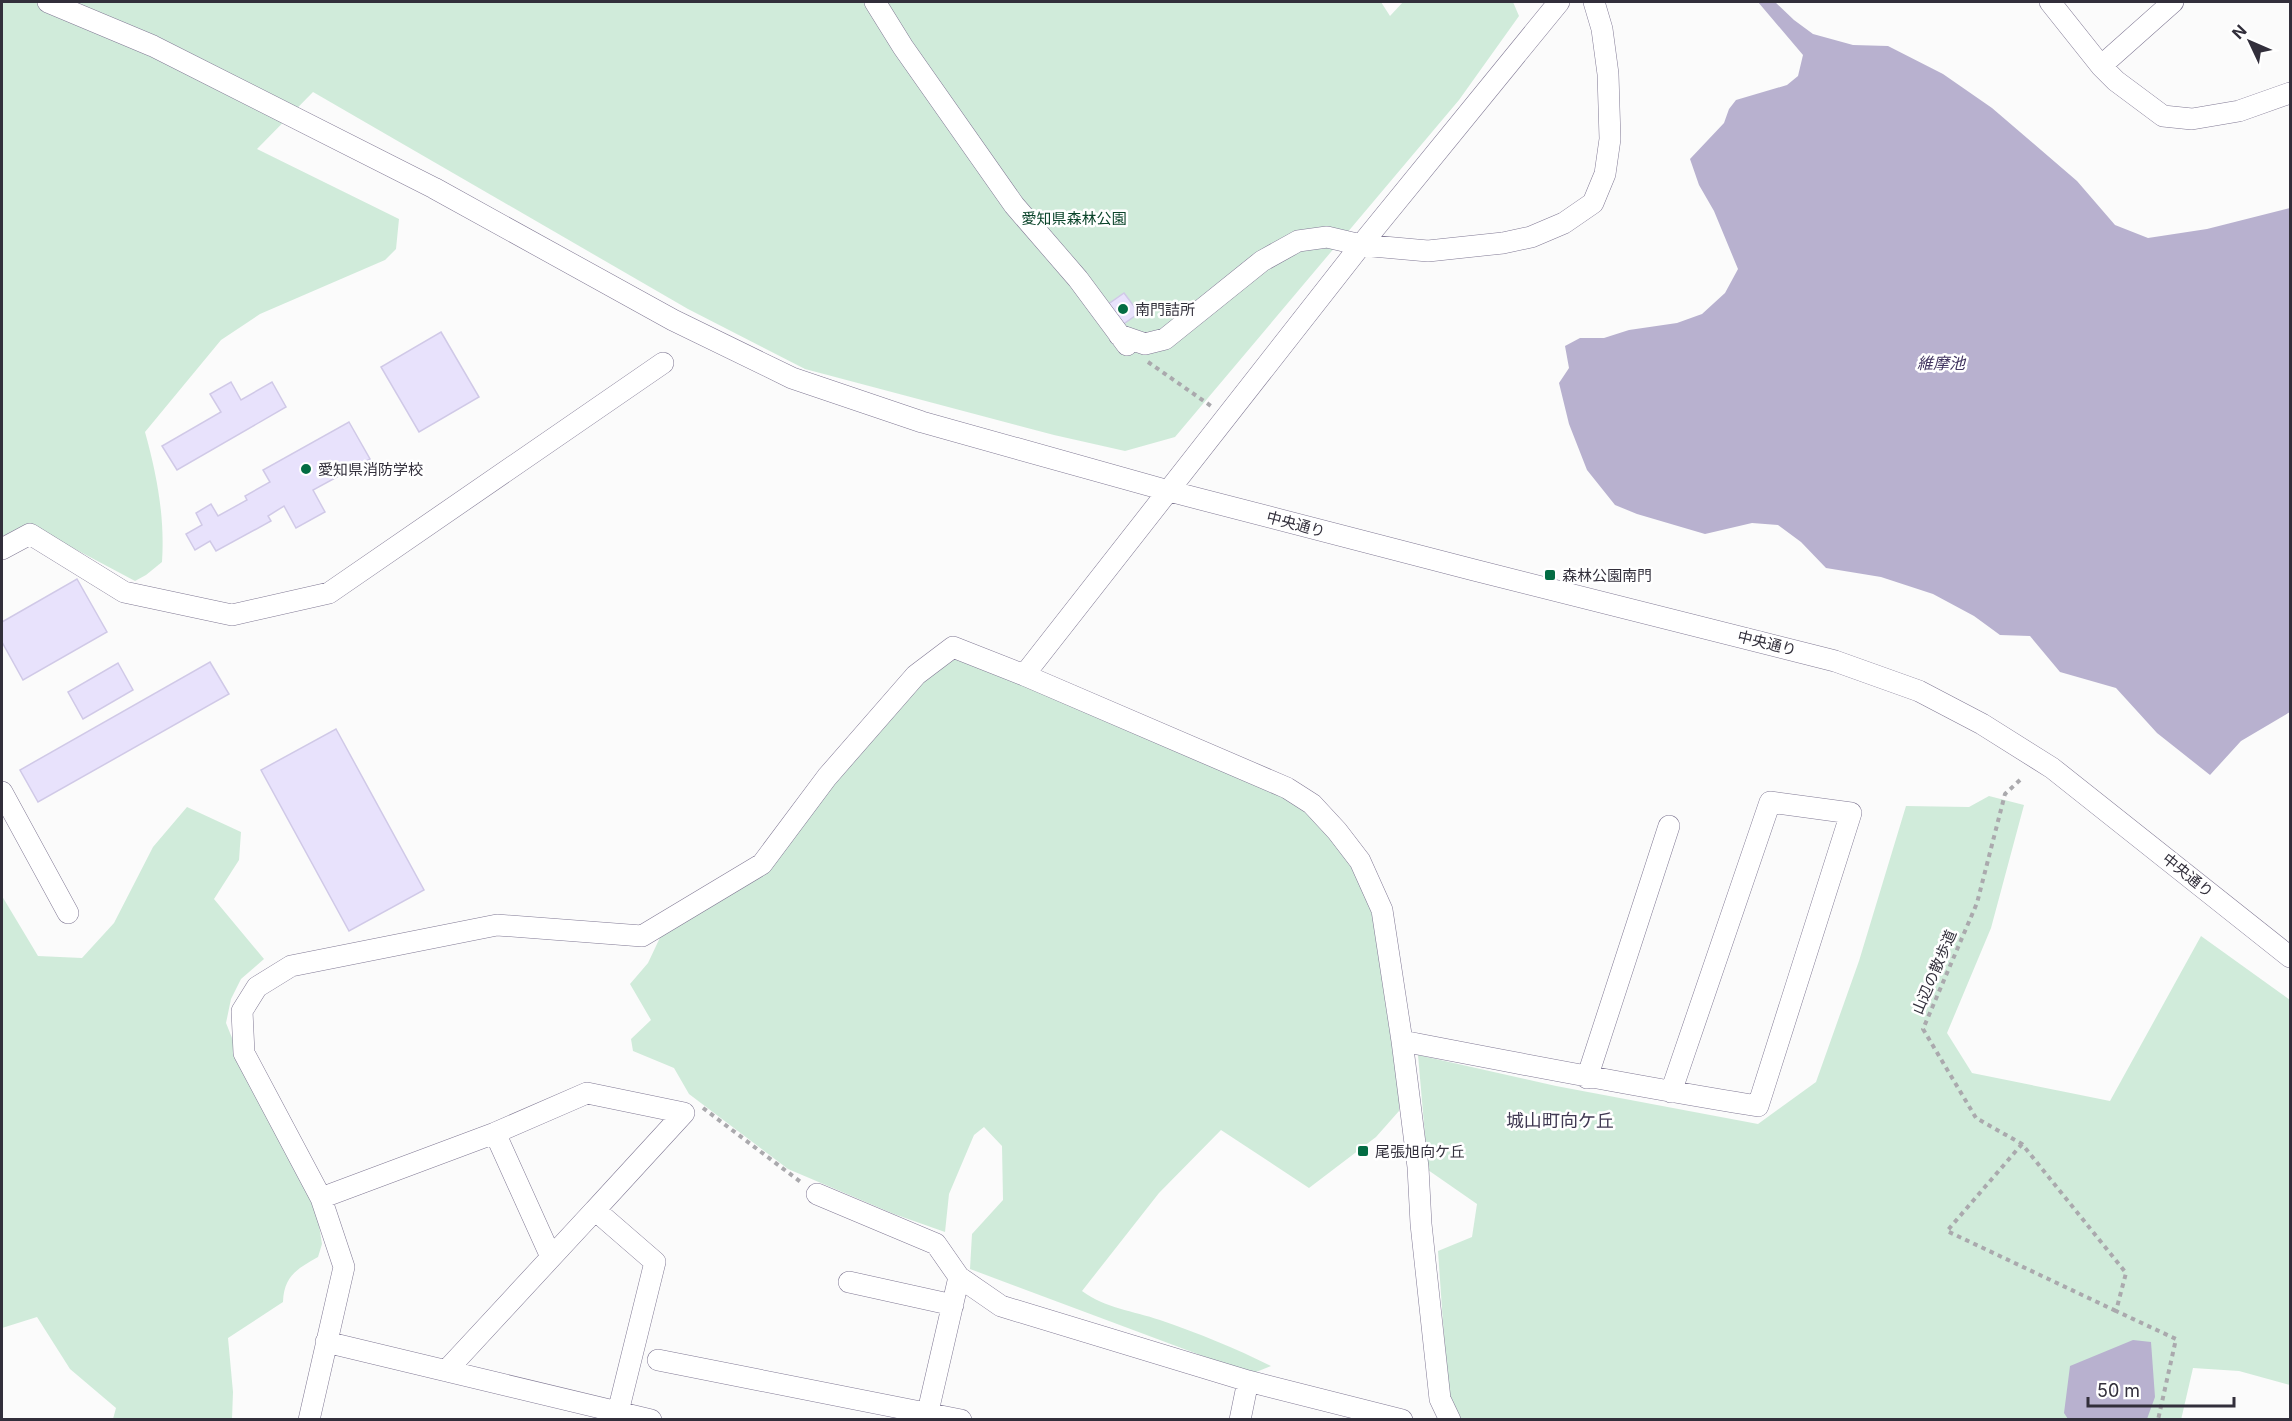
<svg xmlns="http://www.w3.org/2000/svg" width="2292" height="1421" viewBox="0 0 2292 1421" font-family="Inter,'Noto Sans JP',sans-serif">
	<style>
		.green { fill: #d0ebda }
		.water { fill: #b8b1cf }
		.building { fill: #e8e2fc; stroke: #d0c9e7; stroke-width: 1.5 }
		.lines { fill: none; stroke-linecap: round; stroke-linejoin: round }
		.minor-casing { stroke: #807994; stroke-width: 22 }
		.path { stroke: #aaa9ad; stroke-width: 4; stroke-dasharray: 4.5 4.5; stroke-linecap: butt }
		.minor { stroke: #fff; stroke-width: 21 }
		.poi-dot { fill: #036c43; stroke: #fff; stroke-width: 2 }
		.labels { text-anchor: middle; dominant-baseline: central; stroke-width: 5; stroke-linejoin: round; paint-order: stroke }
		.park-label { font-size: 15px; fill: #0a442a; stroke: #fff }
		.poi-label { font-size: 15px; fill: #322f3b; stroke: #fff; text-anchor: start }
		.street-label { font-size: 15px; fill: #322f3b; stroke: #fff }
		.water-label { font-size: 16px; font-style: italic; fill: #41345f; stroke: #fff }
		.quarter-label { font-size: 18px; fill: #403952; stroke: #fff }
	</style>
	<rect width="100%" height="100%" fill="#fbfbfb"/>
	<path class="green" d="M2,2H1381L1390,16L1403,2H1513L1519,16L1459,100L1175,437L1125,451L1054,435L805,369L688,309L313,92L257,149L399,219L396,249L385,260L260,314L221,340L145,432C157,475 165,517 162,562L146,575L135,581L58,540L28,528L2,536Z
		M954,651L1285,790L1353,863L1372,912L1393,1040L1400,1069L1399,1111L1376,1137L1309,1188L1221,1130L1159,1193L1082,1291C1105,1308 1133,1311 1160,1320C1198,1333 1235,1348 1271,1366L1251,1374L970,1269L972,1234L1003,1200L1002,1146L984,1127L974,1135L949,1194L945,1232L894,1214L788,1169L689,1094L674,1068L633,1051L631,1039L651,1020L630,984L648,963L665,927L765,865L918,678Z
		M1989,796L2024,805L1991,928L1947,1033L1972,1073L2110,1101L2201,936L2290,1000V1385L2239,1371L2193,1368L2181,1420L1459,1419L1448,1395L1438,1251L1472,1237L1477,1204L1428,1170L1418,1055L1556,1086L1758,1124L1816,1082L1859,961L1906,806L1969,807Z
		M187,807L241,832L239,860L214,899L264,959L241,979L231,999L226,1023L238,1053L315,1200L322,1244L318,1257C297,1269 284,1276 283,1302L228,1338L233,1392L232,1419H113L116,1408L70,1369L37,1317L2,1328V896L38,956L82,958L114,923L153,847Z"/>
	<path class="water" d="M1758,2H1775L1794,20L1813,34L1853,45L1888,46L1943,74L1992,108L2077,181L2115,225L2148,238L2207,229L2290,208V712L2241,741L2210,775L2157,733L2116,688L2060,672L2030,636L2000,635L1974,616L1933,594L1881,577L1826,568L1801,542L1778,525L1752,523L1705,534L1637,514L1615,505L1587,470L1569,424L1559,383L1569,368L1565,346L1580,338H1604L1629,330L1677,323L1702,314L1725,293L1738,269L1714,211L1699,185L1690,159L1724,123L1729,109L1736,100L1787,85L1798,76L1803,55Z
		M2133,1340L2151,1342L2155,1397L2147,1419H2068L2064,1413L2070,1366Z"/>
	<path class="building" d="M1124,293L1139,313L1122,325L1107,305Z
		M441,332L479,397L419,432L381,367Z
		M231,382L241,400L272,382L286,407L177,470L162,446L221,412L210,394Z
		M349,422L370,459L313,490L325,512L296,528L284,506L268,516L271,521L216,551L210,541L195,550L186,534L202,525L196,513L211,504L218,516L247,500L245,496L270,482L263,470Z
		M77,579L107,632L23,680L2,642V622Z
		M210,662L229,694L38,802L20,770Z
		M118,663L133,690L83,719L68,692Z
		M336,729L424,890L349,931L261,770Z"/>
	<g class="lines">
		<g class="minor-casing">
			<path id="minor" d="M48,2L153,46L434,188L673,320L792,378L922,422L1169,491L1474,570L1835,661L1919,691L1982,724L2052,768L2290,957
				M875,2L903,47L1014,205L1078,279L1127,345
				M2050,2L2101,66L2116,81L2163,116L2192,119L2239,111L2290,93
				M2101,66L2173,2
				M1119,335L1145,344L1165,339L1262,261L1298,241L1327,237L1361,245L1428,251L1503,243L1531,237L1564,223L1593,203L1605,174L1610,139L1608,74L1602,29L1594,2
				M2,549L30,534L124,592L232,615L329,593L663,363
				M1024,675L1361,245L1559,2
				M2,792L68,913
				M1402,1041C1521,1064 1639,1087 1758,1106L1851,813L1770,802L1671,1092
				M1587,1078L1669,826
				M817,1194L936,1244L959,1277L1001,1306L1248,1381
				M321,1198L495,1133
				M551,1257L495,1133L587,1093L684,1113L595,1210
				M849,1282L953,1305
				M326,1342L651,1420
				M658,1360L961,1420
				M446,1371L595,1210L655,1262L616,1420
				M309,1420L344,1267L321,1198L244,1053L242,1011L257,987L291,966L497,925L642,936L762,864L827,777L916,675L953,647L1024,675L1287,788L1312,804L1337,831L1360,861L1382,910L1402,1041L1418,1167L1421,1224L1440,1399L1450,1420
				M926,1420L959,1277
				M1240,1420L1248,1381L1402,1420"/>
		</g>
		<path class="path" d="M1148,362L1211,406
			M2020,780L2005,794L1977,903L1923,1029L1976,1118L2022,1144L2126,1273L2116,1311L2176,1339L2158,1420
			M703,1108L802,1183
			M2022,1144L1947,1231L2116,1311"/>
		<use href="#minor" class="minor"/>
	</g>
	<g class="poi-dot">
		<circle cx="1123" cy="309" r="6"/>
		<circle cx="306" cy="469" r="6"/>
		<rect x="1544" y="569" width="12" height="12" rx="3"/>
		<rect x="1357" y="1145" width="12" height="12" rx="3"/>
	</g>
	<g class="labels">
		<g class="park-label">
			<text x="1074" y="218">愛知県森林公園</text>
		</g>
		<g class="poi-label">
			<text x="1135" y="309">南門詰所</text>
			<text x="318" y="469">愛知県消防学校</text>
			<text x="1562" y="575">森林公園南門</text>
			<text x="1375" y="1151">尾張旭向ケ丘</text>
		</g>
		<g class="street-label">
			<text transform="translate(1296 524) rotate(15)">中央通り</text>
			<text transform="translate(1767 643) rotate(14)">中央通り</text>
			<text transform="translate(2188 875) rotate(39)">中央通り</text>
			<text transform="translate(1934 972) rotate(-67)">山辺の散歩道</text>
		</g>
		<g class="water-label">
			<text x="1941" y="363">維摩池</text>
		</g>
		<g class="quarter-label">
			<text x="1560" y="1120">城山町向ケ丘</text>
		</g>
	</g>
	<rect width="2292" height="1421" fill="none" stroke="#322f3b" stroke-width="6"/>
	<g transform="translate(2250 42) rotate(314)" stroke="#ffffff" stroke-width="4.5" paint-order="stroke">
	<path d="M0-4.5L10 22L0 15L-10 22Z" fill="#322f3b"/>
	<text y="-9" font-size="16" font-weight="bold" text-anchor="middle" fill="#322f3b">N</text>
	</g>
	<path d="M2088 1397v9h146v-9" fill="none" stroke="#322f3b" stroke-width="3"/>
	<text x="2097" y="1397" font-size="18" fill="#322f3b" stroke="#ffffff" stroke-width="4.5" paint-order="stroke">50 m</text>
</svg>
